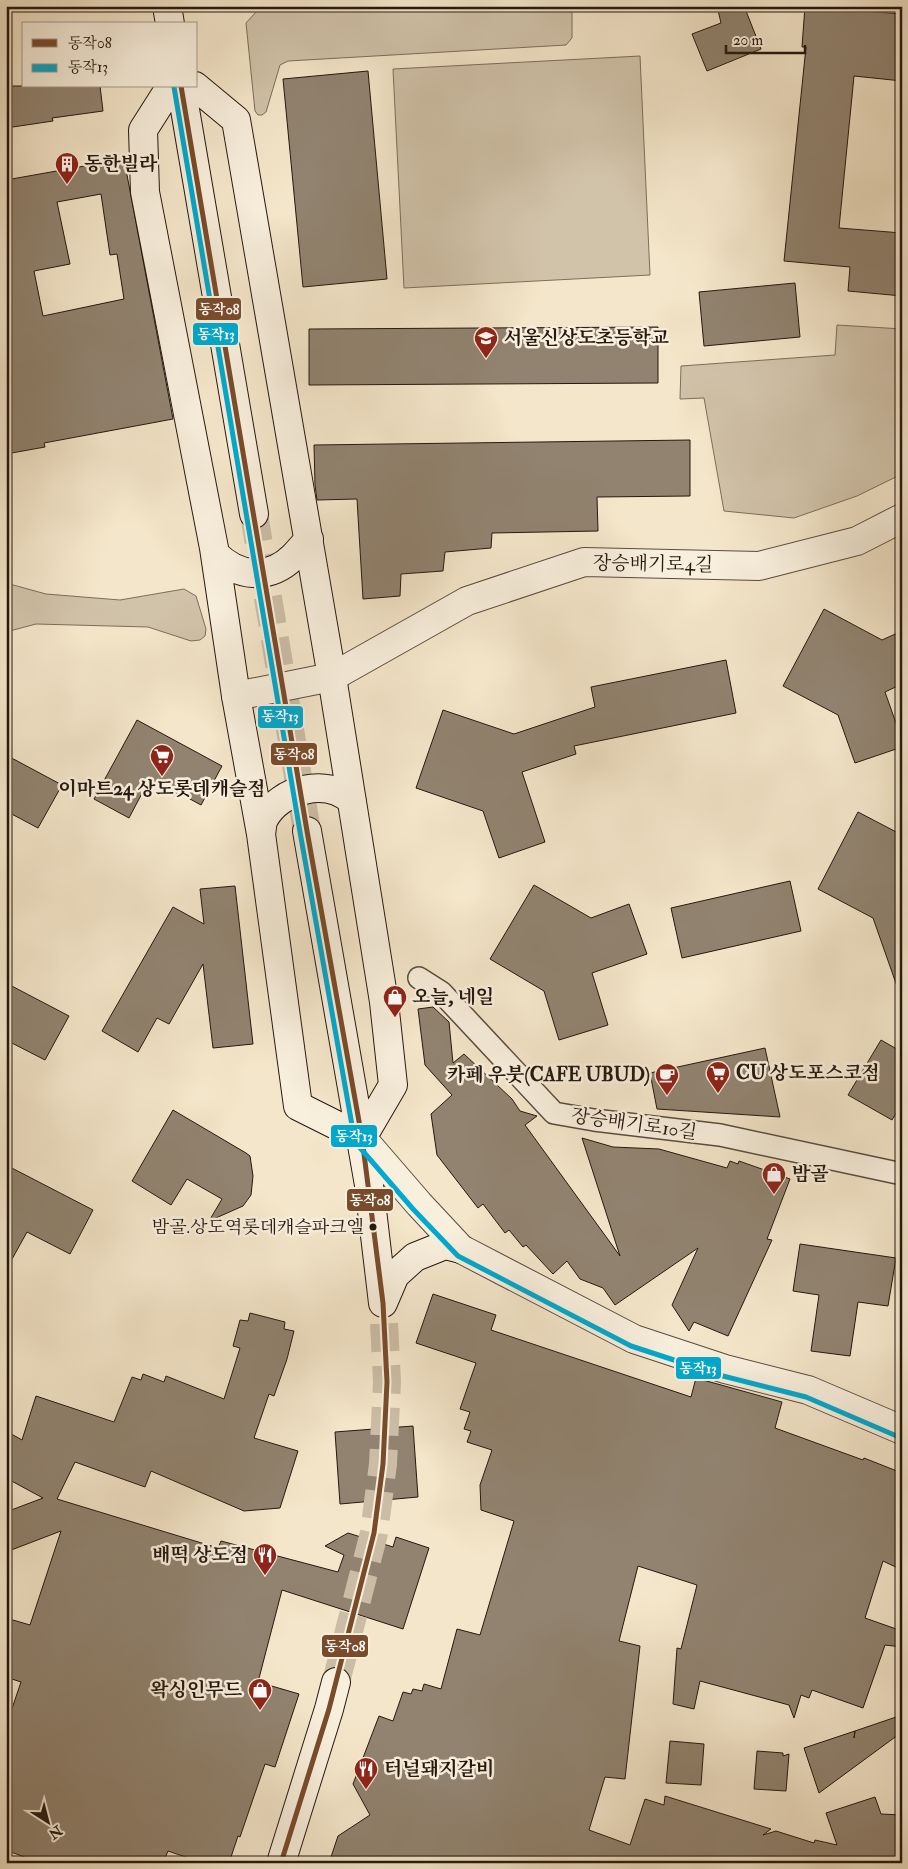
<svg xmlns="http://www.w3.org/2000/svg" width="908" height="1869" viewBox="0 0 908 1869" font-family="'IM FELL Double Pica','Noto Serif KR',serif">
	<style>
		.green { fill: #d1c3aa; stroke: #7b6e5c }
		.building { fill: #918370; stroke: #25180f; fill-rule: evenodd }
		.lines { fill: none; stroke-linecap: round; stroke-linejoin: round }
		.secondary-tunnel { stroke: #cbbda5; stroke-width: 28; stroke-dasharray: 28 14; stroke-linecap: butt }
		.minor-casing { stroke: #594c3e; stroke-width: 24 }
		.tertiary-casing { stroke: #594c3e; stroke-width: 30 }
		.secondary-casing { stroke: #25180f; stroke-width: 30 }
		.minor { stroke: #f8efdd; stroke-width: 21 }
		.tertiary { stroke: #f8efdd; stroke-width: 28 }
		.secondary { stroke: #f8efdd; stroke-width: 28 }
		.bus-1-casing { stroke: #f8efdd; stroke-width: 9 }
		.bus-2-casing { stroke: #f8efdd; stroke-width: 9 }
		.bus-1 { stroke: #7a4b2a; stroke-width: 5 }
		.bus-2 { stroke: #00a9ce; stroke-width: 5 }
		.bus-dot { fill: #25180f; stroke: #f8efdd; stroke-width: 2 }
		.labels { text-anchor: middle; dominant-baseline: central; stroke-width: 5; stroke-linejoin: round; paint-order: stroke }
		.bus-label { font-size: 18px; fill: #25180f; stroke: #f8efdd; text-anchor: end }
		.poi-label { font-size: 19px; font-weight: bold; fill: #25180f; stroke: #f8efdd; text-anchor: start }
		.street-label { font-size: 19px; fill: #25180f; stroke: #f8efdd }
		.line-badge { stroke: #f8efdd; stroke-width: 2 }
		.badge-label { font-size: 14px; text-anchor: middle; font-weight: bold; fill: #fff }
	</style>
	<rect width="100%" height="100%" fill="#f4e6ca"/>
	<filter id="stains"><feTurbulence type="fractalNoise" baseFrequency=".004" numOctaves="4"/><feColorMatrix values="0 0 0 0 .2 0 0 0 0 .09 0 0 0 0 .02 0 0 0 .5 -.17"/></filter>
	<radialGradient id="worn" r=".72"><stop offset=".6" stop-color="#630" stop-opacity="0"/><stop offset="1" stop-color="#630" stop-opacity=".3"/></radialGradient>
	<path class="green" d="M268,6L569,7L572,12V38L566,45L288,61L280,65L266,112L262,115H258L255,111L246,23L257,11Z
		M640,56L650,275L404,288L393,69Z
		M837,325L902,329V474L857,496L794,518L724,511L704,398L680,399L681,366L835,355Z
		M6,583L46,594L120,600L184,589L196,596L206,629L205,636L200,640L191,641L148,627L36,624L6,632Z"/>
	<path class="building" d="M717,6H744L761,49L707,71L692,34L721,23Z
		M805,6L902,14V81L854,76L839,228L902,233V296L848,291L850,267L784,261L806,47H802Z
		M368,71L387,279L303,287L283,79Z
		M6,86H100L103,111L52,118L53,121L6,128Z
		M124,159L173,419L44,443L45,447L6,454V180ZM101,194L110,255L117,254L124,299L43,316L34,271L70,264L57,202Z
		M795,283L800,337L704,346L699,292Z
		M658,327V383L309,385V329Z
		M690,440V496L597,497L598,531L492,533L491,548L445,552L443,571L401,574L400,596L363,599L357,499L317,500L315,485L314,445Z
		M824,609L882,640L902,631V684L885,692L902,740V747L855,763L838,715L783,686Z
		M726,660L736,713L574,746L576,754L522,772L545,842L499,858L483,811L416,788L443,710L514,734L595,707L591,687Z
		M137,720L222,766L201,805L179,793L176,797L148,782L129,818L94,799Z
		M6,755L62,785L38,828L6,811Z
		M858,812L902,835V992H899L873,918L818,889Z
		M790,881L801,931L682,958L671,908Z
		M534,885L591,918L629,904L647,954L592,973L608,1025L559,1040L544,991L490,959Z
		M235,886L253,1044L213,1048L203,964L169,1024L157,1018L138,1052L102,1031L173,907L204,924L200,889Z
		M6,983L69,1016L45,1060L6,1040Z
		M433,1007L449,1022L453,1063L464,1054L512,1099L520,1111L537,1116L525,1125L620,1256L582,1138L613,1147L659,1149L727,1168L730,1161L738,1164L739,1161L790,1179L767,1239L772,1240L728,1336L694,1322L689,1331L672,1305L698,1248L615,1305L603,1288L580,1279L567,1261L553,1274L526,1245L523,1247L509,1230L505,1233L483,1204L478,1208L437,1155L431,1114L452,1095L425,1065L418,1009Z
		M881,1040L902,1052V1103L892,1120L848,1095Z
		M765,1048L780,1117L657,1109L650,1073Z
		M173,1110L246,1153L250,1156L253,1176L251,1195L243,1206L209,1221L222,1199L187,1179L171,1205L132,1181Z
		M6,1165L93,1210L70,1254L27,1232L6,1270Z
		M800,1244L896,1258L888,1306L858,1302L850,1356L811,1351L819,1295L793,1291Z
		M433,1294L496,1315L491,1330L691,1397L696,1378L782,1402L775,1428L863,1460L864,1458L902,1473V1570L883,1561L865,1618L902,1631V1647L885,1645L863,1708L812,1690L809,1698L801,1695L794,1718L789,1705L700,1681L694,1709L673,1704L677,1648L681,1649L697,1585L638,1566L619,1641L640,1646L625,1779L605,1777L589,1830L630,1845L645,1799L664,1805L665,1796L771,1829L763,1835L776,1831L814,1843L815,1840L837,1845L826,1813L875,1797L881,1814L902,1815V1863H329L338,1836L370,1815L353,1784L379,1716L393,1721L403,1692L411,1694L413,1689L422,1691L424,1684L441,1689L457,1629L480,1635L514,1521L481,1510L480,1485L492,1450L467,1442L471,1431L464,1429L470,1412L460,1409L476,1363L416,1343Z
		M250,1313L285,1322L284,1329L294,1331L287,1359L274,1396L269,1394L254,1438L298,1451L280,1508L244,1511L151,1471L145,1487L75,1462L57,1499L218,1548L221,1541L338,1572L344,1555L325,1546L348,1533L393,1547L396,1537L429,1548L403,1629L282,1590L258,1682L299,1694L275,1767L265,1764L240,1837L238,1836L229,1863H203L168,1851L163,1863H40L6,1850V1726L21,1682L6,1677V1618L30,1625L61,1531L6,1552V1512L43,1498L6,1478V1431L22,1440L36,1396L114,1422L132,1377L141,1380L143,1374L164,1382L166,1376L224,1399L240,1348L233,1346L240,1320L248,1321Z
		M413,1426L418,1497L340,1504L335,1432Z
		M902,1715V1732L819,1793L804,1748L855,1731L854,1738L855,1731Z
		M670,1741L704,1744L701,1785L666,1783Z
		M757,1751L783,1753V1756L789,1754L786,1791L754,1789Z"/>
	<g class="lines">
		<path class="secondary-tunnel" d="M254,514L307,831
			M336,1682L374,1533L383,1464L387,1382L383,1303"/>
		<g class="minor-casing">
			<path id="minor" d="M419,978L441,992L554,1113L594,1120L720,1135L902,1174"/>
		</g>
		<g class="tertiary-casing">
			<path id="tertiary" d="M236,696L332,677L467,601L584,562L759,566L857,541L902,518
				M362,1138L419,1204L461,1249L634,1339L725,1369L808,1390L902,1430"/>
		</g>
		<g class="secondary-casing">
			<path id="secondary" d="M167,6L170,24
				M171,86L143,130L145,192L214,548L236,696L261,834L298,1106L362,1138
				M181,86L254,514
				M195,86L236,120L332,677L384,1002L393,1085L362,1138
				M215,554C238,577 268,581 293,557C299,551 304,545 309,539
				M307,831L369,1185L383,1303
				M261,834C262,829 262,823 264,819C280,789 327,777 352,801
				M383,1303L395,1275L415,1257L445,1245L461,1249
				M281,1863L329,1709L336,1682"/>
		</g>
		<use href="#minor" class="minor"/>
		<use href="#tertiary" class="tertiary"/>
		<use href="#secondary" class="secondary"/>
		<g class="bus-1-casing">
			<path id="bus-1" d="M181,86L307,831L362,1138L383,1303L387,1382L383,1464L374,1533L329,1709L281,1863"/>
		</g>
		<g class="bus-2-casing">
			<path id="bus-2" d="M174,87L300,832L355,1142L413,1209L458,1256L631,1346L723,1376L806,1397L899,1437"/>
		</g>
		<use href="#bus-1" class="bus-1"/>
		<use href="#bus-2" class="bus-2"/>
	</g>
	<defs>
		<g id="building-pin" transform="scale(1.25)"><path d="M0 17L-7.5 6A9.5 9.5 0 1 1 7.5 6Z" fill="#8f2418" stroke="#f8efdd"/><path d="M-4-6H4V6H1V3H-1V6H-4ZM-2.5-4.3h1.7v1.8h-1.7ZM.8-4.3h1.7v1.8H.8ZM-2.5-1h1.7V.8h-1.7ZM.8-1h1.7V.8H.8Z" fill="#fff"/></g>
		<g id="school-pin" transform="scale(1.25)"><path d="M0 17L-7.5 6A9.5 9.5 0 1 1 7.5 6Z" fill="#8f2418" stroke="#f8efdd"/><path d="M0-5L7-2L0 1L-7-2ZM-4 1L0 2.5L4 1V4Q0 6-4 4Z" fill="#fff"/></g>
		<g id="supermarket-pin" transform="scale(1.25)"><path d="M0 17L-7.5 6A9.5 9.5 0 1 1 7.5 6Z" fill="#8f2418" stroke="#f8efdd"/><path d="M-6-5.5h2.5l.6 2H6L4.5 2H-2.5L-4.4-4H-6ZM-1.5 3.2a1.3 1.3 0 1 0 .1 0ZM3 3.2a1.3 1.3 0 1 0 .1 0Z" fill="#fff"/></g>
		<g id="shop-pin" transform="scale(1.25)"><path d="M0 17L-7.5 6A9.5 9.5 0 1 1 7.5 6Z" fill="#8f2418" stroke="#f8efdd"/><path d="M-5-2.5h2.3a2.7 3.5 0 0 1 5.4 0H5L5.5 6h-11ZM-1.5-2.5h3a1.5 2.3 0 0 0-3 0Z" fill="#fff"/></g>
		<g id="cafe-pin" transform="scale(1.25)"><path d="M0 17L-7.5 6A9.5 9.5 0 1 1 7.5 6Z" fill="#8f2418" stroke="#f8efdd"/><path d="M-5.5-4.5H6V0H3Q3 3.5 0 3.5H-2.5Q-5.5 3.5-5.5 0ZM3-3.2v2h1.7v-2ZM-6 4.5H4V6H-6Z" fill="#fff"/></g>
		<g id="restaurant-pin" transform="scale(1.25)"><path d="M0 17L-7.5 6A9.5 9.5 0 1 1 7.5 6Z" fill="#8f2418" stroke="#f8efdd"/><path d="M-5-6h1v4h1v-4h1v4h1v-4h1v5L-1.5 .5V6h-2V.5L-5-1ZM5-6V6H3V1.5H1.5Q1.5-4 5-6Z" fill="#fff"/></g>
	</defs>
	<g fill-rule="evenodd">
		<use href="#building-pin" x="67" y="164"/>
		<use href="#school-pin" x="486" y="338"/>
		<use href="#supermarket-pin" x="162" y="756"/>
		<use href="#shop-pin" x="395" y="997"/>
		<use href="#supermarket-pin" x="718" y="1073"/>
		<use href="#cafe-pin" x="667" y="1075"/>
		<use href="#shop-pin" x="774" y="1174"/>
		<use href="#restaurant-pin" x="265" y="1555"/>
		<use href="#shop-pin" x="260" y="1690"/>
		<use href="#restaurant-pin" x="366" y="1769"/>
	</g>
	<circle class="bus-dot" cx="373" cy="1227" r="4.5"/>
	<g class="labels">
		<g class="bus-label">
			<text x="364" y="1227">밤골.상도역롯데캐슬파크엘</text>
		</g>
		<g class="poi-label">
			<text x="84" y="164">동한빌라</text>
			<text x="504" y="338">서울신상도초등학교</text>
			<text x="162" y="789" text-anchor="middle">이마트24 상도롯데캐슬점</text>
			<text x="412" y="997">오늘, 네일</text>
			<text x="736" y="1073">CU 상도포스코점</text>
			<text x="650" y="1075" text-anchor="end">카페 우붓(CAFE UBUD)</text>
			<text x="792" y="1174">밤골</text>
			<text x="248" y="1555" text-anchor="end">배떡 상도점</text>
			<text x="242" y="1690" text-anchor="end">왁싱인무드</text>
			<text x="384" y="1769">터널돼지갈비</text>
		</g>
		<g class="street-label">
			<text transform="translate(653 564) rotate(1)">장승배기로4길</text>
			<text transform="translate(634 1124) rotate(8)">장승배기로10길</text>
		</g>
	</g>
	<g class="line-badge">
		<rect x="195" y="297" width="47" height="24" rx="5" fill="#7a4b2a"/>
		<rect x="192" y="322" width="47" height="24" rx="5" fill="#00a9ce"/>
		<rect x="257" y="705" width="47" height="24" rx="5" fill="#00a9ce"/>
		<rect x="270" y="742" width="48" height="24" rx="5" fill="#7a4b2a"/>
		<rect x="330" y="1124" width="48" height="24" rx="5" fill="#00a9ce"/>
		<rect x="346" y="1188" width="48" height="24" rx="5" fill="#7a4b2a"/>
		<rect x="675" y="1356" width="47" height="24" rx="5" fill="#00a9ce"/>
		<rect x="321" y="1634" width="48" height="24" rx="5" fill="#7a4b2a"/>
	</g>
	<g class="badge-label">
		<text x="219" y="314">동작08</text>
		<text x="216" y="339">동작13</text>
		<text x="280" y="721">동작13</text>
		<text x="294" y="759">동작08</text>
		<text x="354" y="1141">동작13</text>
		<text x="370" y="1205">동작08</text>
		<text x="698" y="1373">동작13</text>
		<text x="345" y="1651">동작08</text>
	</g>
	<rect width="908" height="1869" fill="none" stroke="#f4e6ca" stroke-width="25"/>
	<rect x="8" y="8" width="893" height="1854" fill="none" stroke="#25180f" stroke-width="2.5"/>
	<rect x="12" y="12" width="883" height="1844" fill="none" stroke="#25180f"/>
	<rect x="22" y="22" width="175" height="65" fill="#f8efdd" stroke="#a4998b"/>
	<rect x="32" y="39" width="25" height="8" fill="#7a4b2a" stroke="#a4998b"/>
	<text x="68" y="48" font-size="15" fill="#25180f">동작08</text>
	<rect x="32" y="64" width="25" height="8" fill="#00a9ce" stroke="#a4998b"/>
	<text x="68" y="72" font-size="15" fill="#25180f">동작13</text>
	<g transform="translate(48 1822) rotate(144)" stroke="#f8efdd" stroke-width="4" paint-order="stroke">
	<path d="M0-4L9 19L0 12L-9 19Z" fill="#25180f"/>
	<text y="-8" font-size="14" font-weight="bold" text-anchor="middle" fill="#25180f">N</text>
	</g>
	<path d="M726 45v8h79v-8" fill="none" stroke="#25180f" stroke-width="2.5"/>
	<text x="733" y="45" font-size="15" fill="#25180f" stroke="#f8efdd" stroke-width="4" paint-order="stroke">20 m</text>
	<rect width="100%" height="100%" filter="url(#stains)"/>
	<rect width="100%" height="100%" fill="url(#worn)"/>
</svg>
